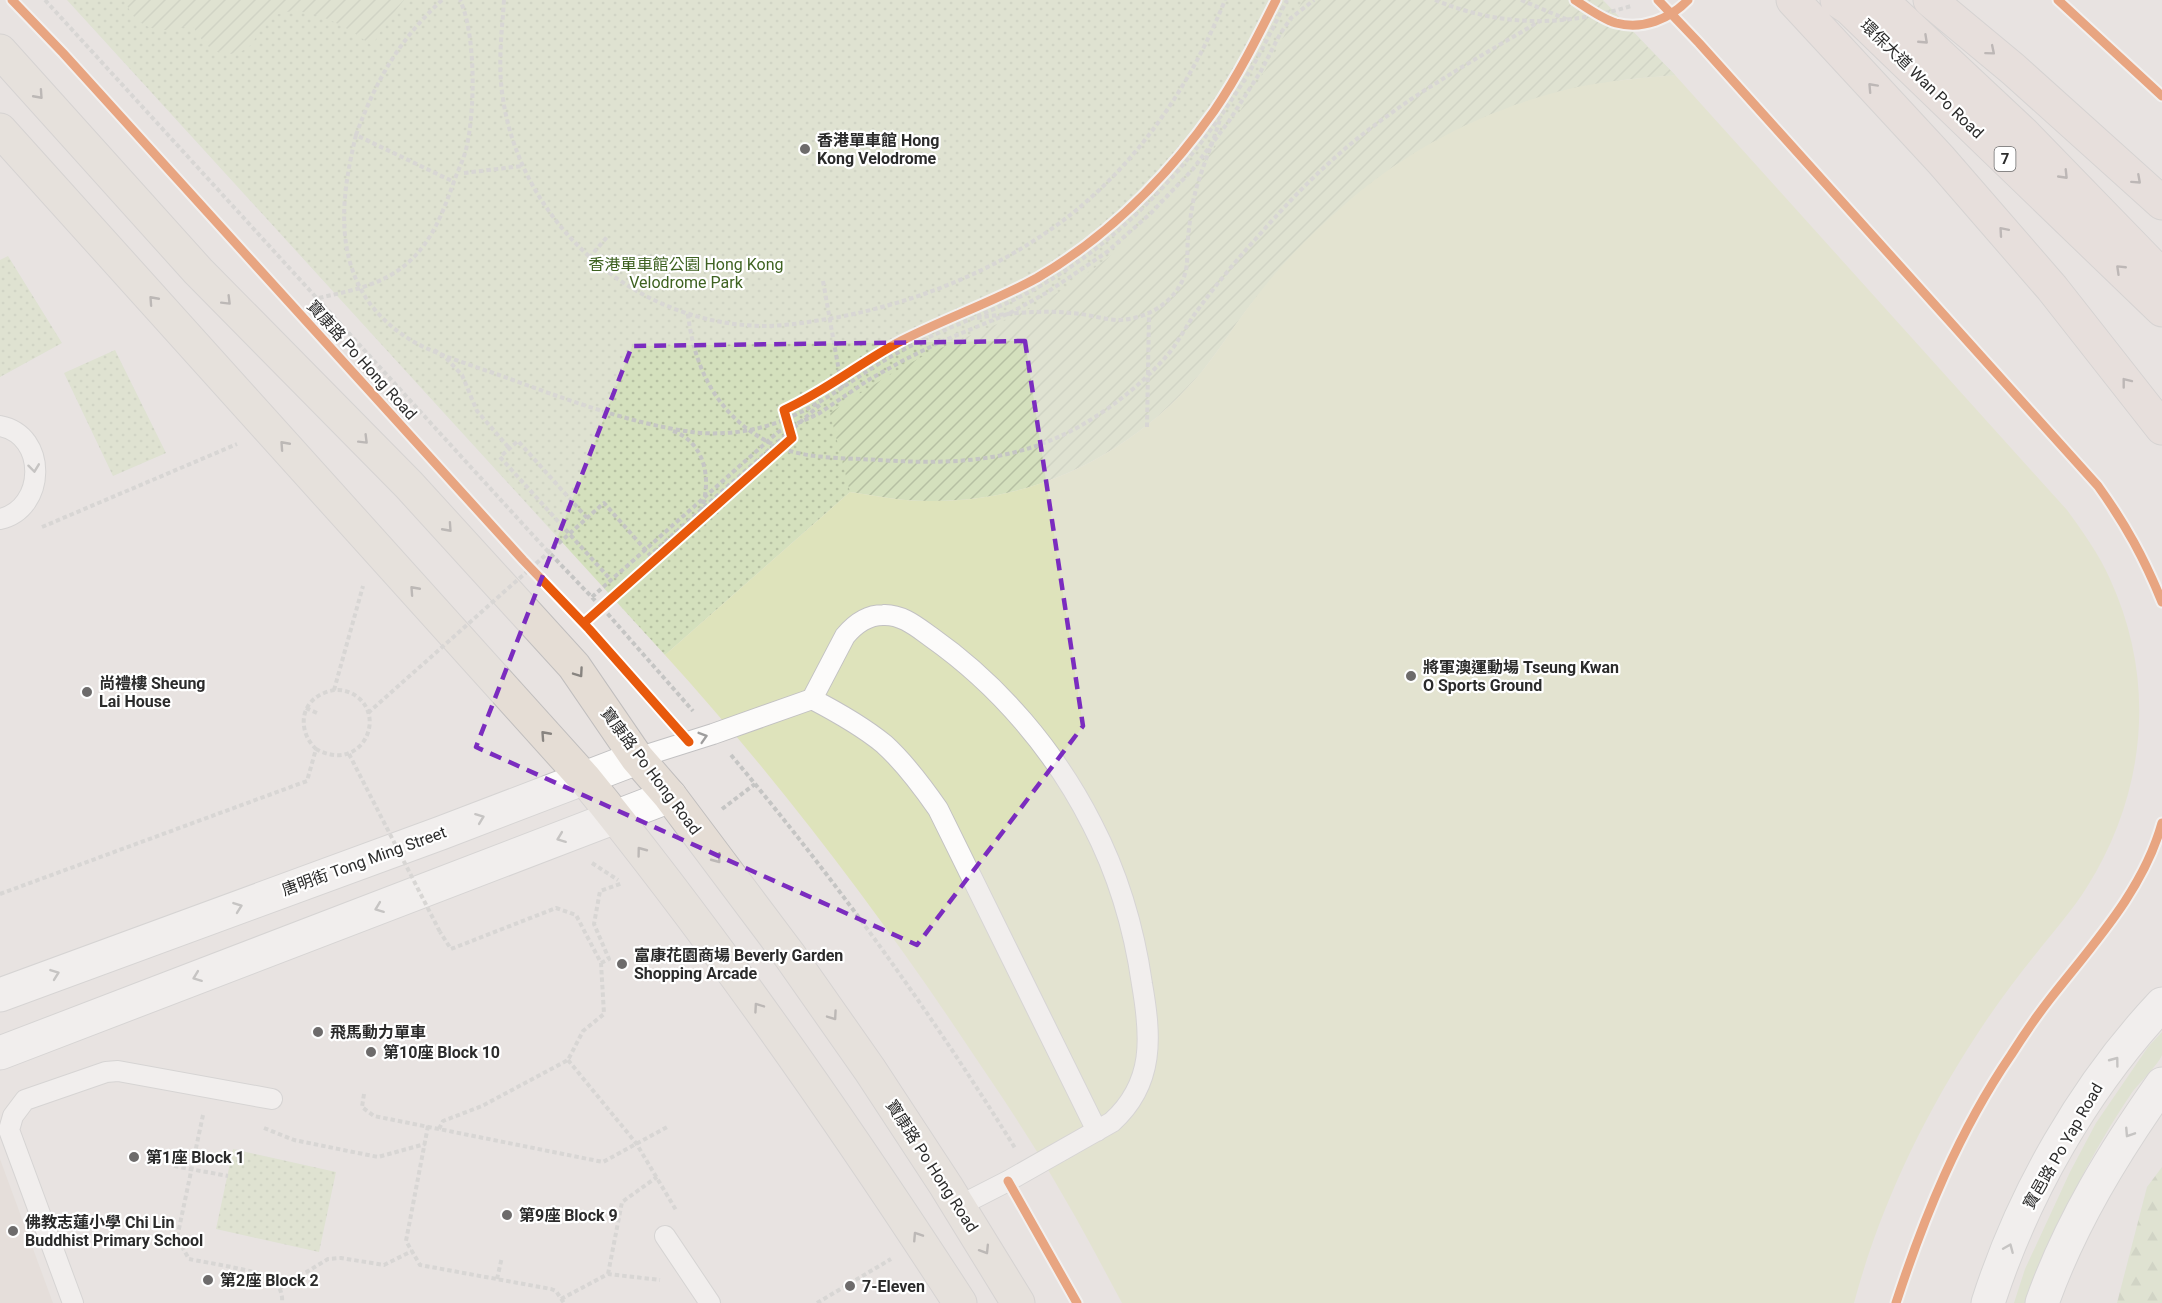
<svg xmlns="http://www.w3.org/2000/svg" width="2162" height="1303" viewBox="0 0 2162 1303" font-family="Roboto,'Noto Sans TC',sans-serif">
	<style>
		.education { fill: #e2d8d0 }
		.grass { fill: #d4e0bd }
		.forest { fill: url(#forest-firs) }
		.park { fill: url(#park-dots) }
		.garden { fill: url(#garden-furrows) }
		.pitch { fill: #dee3bb }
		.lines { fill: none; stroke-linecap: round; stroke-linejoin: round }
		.lane-casing { stroke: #c2c1c2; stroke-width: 22 }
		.secondary-casing { stroke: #c2c1c2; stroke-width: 35 }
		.primary-casing { stroke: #c0bebe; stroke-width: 35 }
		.highway-casing { stroke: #c0bebe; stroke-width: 35 }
		.path { stroke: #c5c5c4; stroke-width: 4; stroke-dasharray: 4.5 3; stroke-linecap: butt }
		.lane { stroke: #fcfbfa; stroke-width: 20 }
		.secondary { stroke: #fcfbfa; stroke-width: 33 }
		.primary { stroke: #e5ddd5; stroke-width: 33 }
		.highway { stroke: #e7d9d5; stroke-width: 33 }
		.path-bridge { stroke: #c5c5c4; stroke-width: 4; stroke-dasharray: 4.5 3; stroke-linecap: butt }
		.cycleway-casing { stroke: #fff; stroke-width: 13 }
		.cycleway { stroke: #e8590c; stroke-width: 9 }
		.oneway { stroke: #898280 }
		.oneway2 { stroke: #888480 }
		.oneway3 { stroke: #9e9d9d }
		.marked { fill: none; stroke: #7b2cbf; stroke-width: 4.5; stroke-dasharray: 12 8; stroke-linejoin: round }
		.poi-dot { fill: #6d6b6b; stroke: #fff; stroke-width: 2 }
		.labels { text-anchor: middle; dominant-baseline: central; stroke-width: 4.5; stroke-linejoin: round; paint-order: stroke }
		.shield { fill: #fff; stroke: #6b6b6b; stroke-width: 1.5 }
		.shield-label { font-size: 15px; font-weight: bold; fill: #2b2b2b }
		.street-label { font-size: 16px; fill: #2b2b2b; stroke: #fff }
		.poi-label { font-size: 16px; font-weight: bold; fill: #2b2b2b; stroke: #fff; text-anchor: start }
		.park-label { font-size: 16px; fill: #3e6221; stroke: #fff }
	</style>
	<defs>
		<pattern id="forest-firs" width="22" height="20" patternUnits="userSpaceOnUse" patternTransform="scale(1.5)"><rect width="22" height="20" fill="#d4e0bd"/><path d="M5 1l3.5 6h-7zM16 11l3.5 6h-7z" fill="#b6c0a3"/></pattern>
		<pattern id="park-dots" width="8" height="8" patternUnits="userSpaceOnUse" patternTransform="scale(1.5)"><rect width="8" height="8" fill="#d4e0bd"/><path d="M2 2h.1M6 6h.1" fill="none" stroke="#b6c0a3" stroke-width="1.8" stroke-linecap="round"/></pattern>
		<pattern id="garden-furrows" width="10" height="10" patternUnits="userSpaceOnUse" patternTransform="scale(1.5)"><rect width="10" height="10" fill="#d4e0bd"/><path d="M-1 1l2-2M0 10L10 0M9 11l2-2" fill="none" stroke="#b6c0a3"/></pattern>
	</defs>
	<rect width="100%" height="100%" fill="#e8e3e1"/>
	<path class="education" d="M0,1159L53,1303H0Z"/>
	<path class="grass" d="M2162,1032C2162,1038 2162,1049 2162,1055C2158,1065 2138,1084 2131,1094C2085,1162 2056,1227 2026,1303H2014L2025,1269L2070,1172L2096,1123L2148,1047Z"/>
	<path class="forest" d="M2162,1167V1303H2117L2147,1187Z"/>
	<path class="park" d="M67,0H1603L1675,75L1623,79L1252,302L1200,374L850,492L665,655Z
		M8,256L62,343L0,377V260Z
		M115,350L166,453L113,476L64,373Z
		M233,1149L336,1172L319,1252L216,1229Z"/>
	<path class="garden" d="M125,0H404L385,24L372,46C349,27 302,0 272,17C263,23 259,33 253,42C243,56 221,58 208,46C201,40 196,31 191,24C165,36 135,31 125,0Z
		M1303,0H1601L1675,75C1641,78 1606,81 1573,88C1490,107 1408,148 1344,205C1310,235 1277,268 1250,305C1232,328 1217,354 1198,376C1130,455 1033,503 928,501C901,501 876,496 850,492L830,413C864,391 896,369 932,352C970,334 1010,321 1047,299C1173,225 1238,127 1303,0Z"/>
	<path class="pitch" d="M1675,75L2067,510C2083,532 2099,554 2110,579C2157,681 2146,793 2087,887C2072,911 2052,933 2035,955C2014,981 1994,1008 1976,1036C1923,1117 1879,1209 1854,1303H1122C1103,1268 1085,1233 1065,1199C1035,1145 1000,1094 965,1042C875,907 775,776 665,655L850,492C876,496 901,501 928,501C1033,503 1130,455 1198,376C1217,354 1232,328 1250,305C1277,268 1310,235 1344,205C1408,148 1490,107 1573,88C1606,81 1641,78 1675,75Z"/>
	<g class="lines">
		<g class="lane-casing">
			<path id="lane" d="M0,426C48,435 46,509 0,519
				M812,699C837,712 862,726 884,744C905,763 922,786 938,809L1097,1131
				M637,758L713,734L812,699L845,636C855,624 867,615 883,615C902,614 917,627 931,637C999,685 1055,751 1092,824C1118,874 1134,928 1142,984C1151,1036 1155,1083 1112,1122L1008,1181L959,1206
				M665,1236L710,1303
				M73,1303L9,1130L13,1116L25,1100L106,1072L118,1071L272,1099"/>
		</g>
		<g class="secondary-casing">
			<path id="secondary" d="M0,995L441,833L637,758
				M0,1053L670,796
				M1988,1303C2023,1194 2084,1087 2162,1004
				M2042,1303C2070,1224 2114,1152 2162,1084"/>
		</g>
		<g class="primary-casing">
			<path id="primary" d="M0,51L198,271L409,485L574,666L637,758L670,796L790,956L870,1070L946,1186L1018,1303
				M0,130L584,778C719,944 844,1124 960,1303"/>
		</g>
		<g class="highway-casing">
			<path id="highway" d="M1793,0L1941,160L2052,288L2162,428
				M1837,0L1849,8L2162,310
				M1881,0L2023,133L2162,276
				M1930,0L2013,69L2162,203"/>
		</g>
		<path class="path" d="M45,0L541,544L607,613L693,711
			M442,0C399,40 376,80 356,135L454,182
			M504,0C502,31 498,61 502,92C518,221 633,325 764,326C789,326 814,321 839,317C910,303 977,278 1038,238C1125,182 1187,95 1225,0
			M1435,0C1501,27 1563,27 1631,6
			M1521,0L1568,20
			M464,173L522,166
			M589,258L607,237
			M319,298C349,291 379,286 404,266C433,243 444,209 456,176C460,166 465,156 467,145C475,109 476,34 460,0
			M688,314C695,378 727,430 790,451C818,459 849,458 878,460C959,465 1025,462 1095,417C1123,399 1149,377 1170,352C1179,340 1186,327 1194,315C1212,290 1232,265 1253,242C1288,202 1325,163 1367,131C1421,89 1481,56 1540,21
			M434,350L445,357L462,375L477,411L510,449
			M587,518L518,441L500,457L611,580
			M42,527L237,444
			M592,597L778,432L818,414L870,379L904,360L938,343L1010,313L1046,293L1107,252L1152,212L1193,169L1229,121L1261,71L1280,34L1291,18L1314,0
			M334,690L363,586
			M306,708L317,713
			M731,755C835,879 930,1011 1015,1148
			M722,809L755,784
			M592,863L618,880
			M0,894L307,781L316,749C363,775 390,712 351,693C342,689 333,689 324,693C299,703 298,732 316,749
			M601,963L609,959L594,924L600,891L623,883
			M568,1060L636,1143L676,1210
			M364,1094L362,1107L374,1116L603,1162L669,1126
			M203,1115L177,1238L189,1259C208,1263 257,1270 271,1279C279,1283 283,1294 282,1303
			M428,1126L406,1241L420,1265L551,1289L556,1291L564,1303
			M264,1128L294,1140L378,1157L425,1144
			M439,1129L443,1121L482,1106L568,1060L583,1031L604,1014L601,963L576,915L556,908L451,949L440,932
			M174,1166L228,1176
			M608,1274L622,1202L657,1177
			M497,1279L502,1257
			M280,1288L328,1259L341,1258L384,1265L412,1251
			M561,1299L608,1274L660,1280
			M817,1303L891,1259"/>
		<use href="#lane" class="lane"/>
		<use href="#secondary" class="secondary"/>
		<use href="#primary" class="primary"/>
		<use href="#highway" class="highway"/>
		<path class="path-bridge" d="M356,135C343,189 334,248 366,298C378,316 395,331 414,342C440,356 471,365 499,375C560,397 627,423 692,432C714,435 741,433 763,427C814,413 853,377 899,352C945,327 995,312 1040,286C1129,235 1199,156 1251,69C1264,47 1275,23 1287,0
			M823,281L842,388
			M977,318C1009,313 1040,310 1072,313C1087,314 1102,319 1117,320C1148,320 1179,300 1186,270C1188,260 1187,248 1188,238C1189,226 1191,214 1193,202C1199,173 1212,147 1220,119
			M1147,427L1149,314
			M673,431C706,443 712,481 701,510
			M368,713L604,503L650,555L822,403
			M349,754L440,932"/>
		<g class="cycleway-casing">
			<path id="cycleway" d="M12,0L63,53L523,560L589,629L689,742
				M1575,0C1587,8 1602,19 1616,23C1643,30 1670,19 1688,0
				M1658,0L1699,43L2098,486C2126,525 2144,558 2162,602
				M2058,0L2162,96
				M584,623L792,438L784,410C826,391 861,362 901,341C946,318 993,302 1037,278C1107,237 1167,177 1214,111C1238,76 1257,38 1276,0
				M1008,1181L1077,1303
				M1896,1303C1924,1217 1959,1131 2011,1055C2023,1036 2036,1017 2050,999C2093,944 2143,891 2162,823"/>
		</g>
		<use href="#cycleway" class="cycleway"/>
	</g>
	<defs><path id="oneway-chevron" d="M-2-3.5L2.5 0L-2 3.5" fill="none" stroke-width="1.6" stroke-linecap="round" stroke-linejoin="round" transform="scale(1.5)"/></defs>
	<g class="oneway">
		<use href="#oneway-chevron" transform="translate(1924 40) rotate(43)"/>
		<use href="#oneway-chevron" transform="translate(1991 51) rotate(40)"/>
		<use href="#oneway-chevron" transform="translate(1872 87) rotate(-133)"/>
		<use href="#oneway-chevron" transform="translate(2064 175) rotate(46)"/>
		<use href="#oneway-chevron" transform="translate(2137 180) rotate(42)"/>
		<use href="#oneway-chevron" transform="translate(2003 231) rotate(-131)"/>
		<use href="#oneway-chevron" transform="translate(2120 269) rotate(-136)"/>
		<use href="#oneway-chevron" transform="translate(2126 382) rotate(-128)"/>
	</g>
	<g class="oneway2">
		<use href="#oneway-chevron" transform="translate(39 95) rotate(48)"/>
		<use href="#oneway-chevron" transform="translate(153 300) rotate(-132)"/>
		<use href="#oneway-chevron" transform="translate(227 301) rotate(45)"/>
		<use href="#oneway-chevron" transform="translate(364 440) rotate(45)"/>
		<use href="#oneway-chevron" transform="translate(284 445) rotate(-132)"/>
		<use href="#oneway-chevron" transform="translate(448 528) rotate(48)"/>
		<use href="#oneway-chevron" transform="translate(414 590) rotate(-132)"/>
		<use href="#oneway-chevron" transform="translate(579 673) rotate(55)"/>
		<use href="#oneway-chevron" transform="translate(545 735) rotate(-132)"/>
		<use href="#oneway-chevron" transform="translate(641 851) rotate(-127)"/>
		<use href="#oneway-chevron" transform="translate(717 859) rotate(53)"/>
		<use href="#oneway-chevron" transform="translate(758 1007) rotate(-125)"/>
		<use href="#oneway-chevron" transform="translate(833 1016) rotate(55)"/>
		<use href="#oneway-chevron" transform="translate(917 1236) rotate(-123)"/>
		<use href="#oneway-chevron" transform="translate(985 1250) rotate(58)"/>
	</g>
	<g class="oneway3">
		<use href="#oneway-chevron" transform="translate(34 468) rotate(83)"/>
		<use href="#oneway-chevron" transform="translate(703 737) rotate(-17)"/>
		<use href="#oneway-chevron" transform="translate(480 818) rotate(-21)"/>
		<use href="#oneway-chevron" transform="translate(561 838) rotate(159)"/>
		<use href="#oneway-chevron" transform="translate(238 907) rotate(-20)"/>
		<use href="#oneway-chevron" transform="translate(379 908) rotate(159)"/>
		<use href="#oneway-chevron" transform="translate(55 974) rotate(-20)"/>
		<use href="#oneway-chevron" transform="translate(197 977) rotate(159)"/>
		<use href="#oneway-chevron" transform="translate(2115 1061) rotate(-53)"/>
		<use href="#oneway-chevron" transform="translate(2129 1133) rotate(123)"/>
		<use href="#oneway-chevron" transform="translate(2009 1248) rotate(-67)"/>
	</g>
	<path d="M0 0H2162V1303H0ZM1025,341L1083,726L917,945L476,747L632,346Z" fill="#e8e3e1" fill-opacity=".55" fill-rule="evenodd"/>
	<path class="marked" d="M1025,341L1083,726L917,945L476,747L632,346Z"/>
	<g class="poi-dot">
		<circle cx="805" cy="149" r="6"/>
		<circle cx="1411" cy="676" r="6"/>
		<circle cx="87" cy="692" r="6"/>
		<circle cx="622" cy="964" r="6"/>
		<circle cx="318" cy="1032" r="6"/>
		<circle cx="371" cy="1052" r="6"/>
		<circle cx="134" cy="1157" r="6"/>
		<circle cx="507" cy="1215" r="6"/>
		<circle cx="13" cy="1231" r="6"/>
		<circle cx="208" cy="1280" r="6"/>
		<circle cx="850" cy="1286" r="6"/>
	</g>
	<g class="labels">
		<rect class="shield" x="1994.5" y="147" width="21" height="24" rx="4.5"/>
		<g class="shield-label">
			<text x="2005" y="159">7</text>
		</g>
		<g class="street-label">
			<text transform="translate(1922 79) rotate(44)">環保大道 Wan Po Road</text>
			<text transform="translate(362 360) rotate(48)">寶康路 Po Hong Road</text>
			<text transform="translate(651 771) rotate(53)">寶康路 Po Hong Road</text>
			<text transform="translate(364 861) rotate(-20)">唐明街 Tong Ming Street</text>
			<text transform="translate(2063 1146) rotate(-60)">寶邑路 Po Yap Road</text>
			<text transform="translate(932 1166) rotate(57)">寶康路 Po Hong Road</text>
		</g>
		<g class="poi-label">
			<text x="817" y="140">香港單車館 Hong<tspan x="817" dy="18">Kong Velodrome</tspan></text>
			<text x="1423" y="667">將軍澳運動場 Tseung Kwan<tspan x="1423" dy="18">O Sports Ground</tspan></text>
			<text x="99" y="683">尚禮樓 Sheung<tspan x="99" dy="18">Lai House</tspan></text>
			<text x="634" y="955">富康花園商場 Beverly Garden<tspan x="634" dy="18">Shopping Arcade</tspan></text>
			<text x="330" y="1032">飛馬動力單車</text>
			<text x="383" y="1052">第10座 Block 10</text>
			<text x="146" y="1157">第1座 Block 1</text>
			<text x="519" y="1215">第9座 Block 9</text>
			<text x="25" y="1222">佛教志蓮小學 Chi Lin<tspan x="25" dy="18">Buddhist Primary School</tspan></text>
			<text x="220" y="1280">第2座 Block 2</text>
			<text x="862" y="1286">7-Eleven</text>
		</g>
		<g class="park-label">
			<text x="686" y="264">香港單車館公園 Hong Kong<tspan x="686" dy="18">Velodrome Park</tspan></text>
		</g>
	</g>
</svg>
